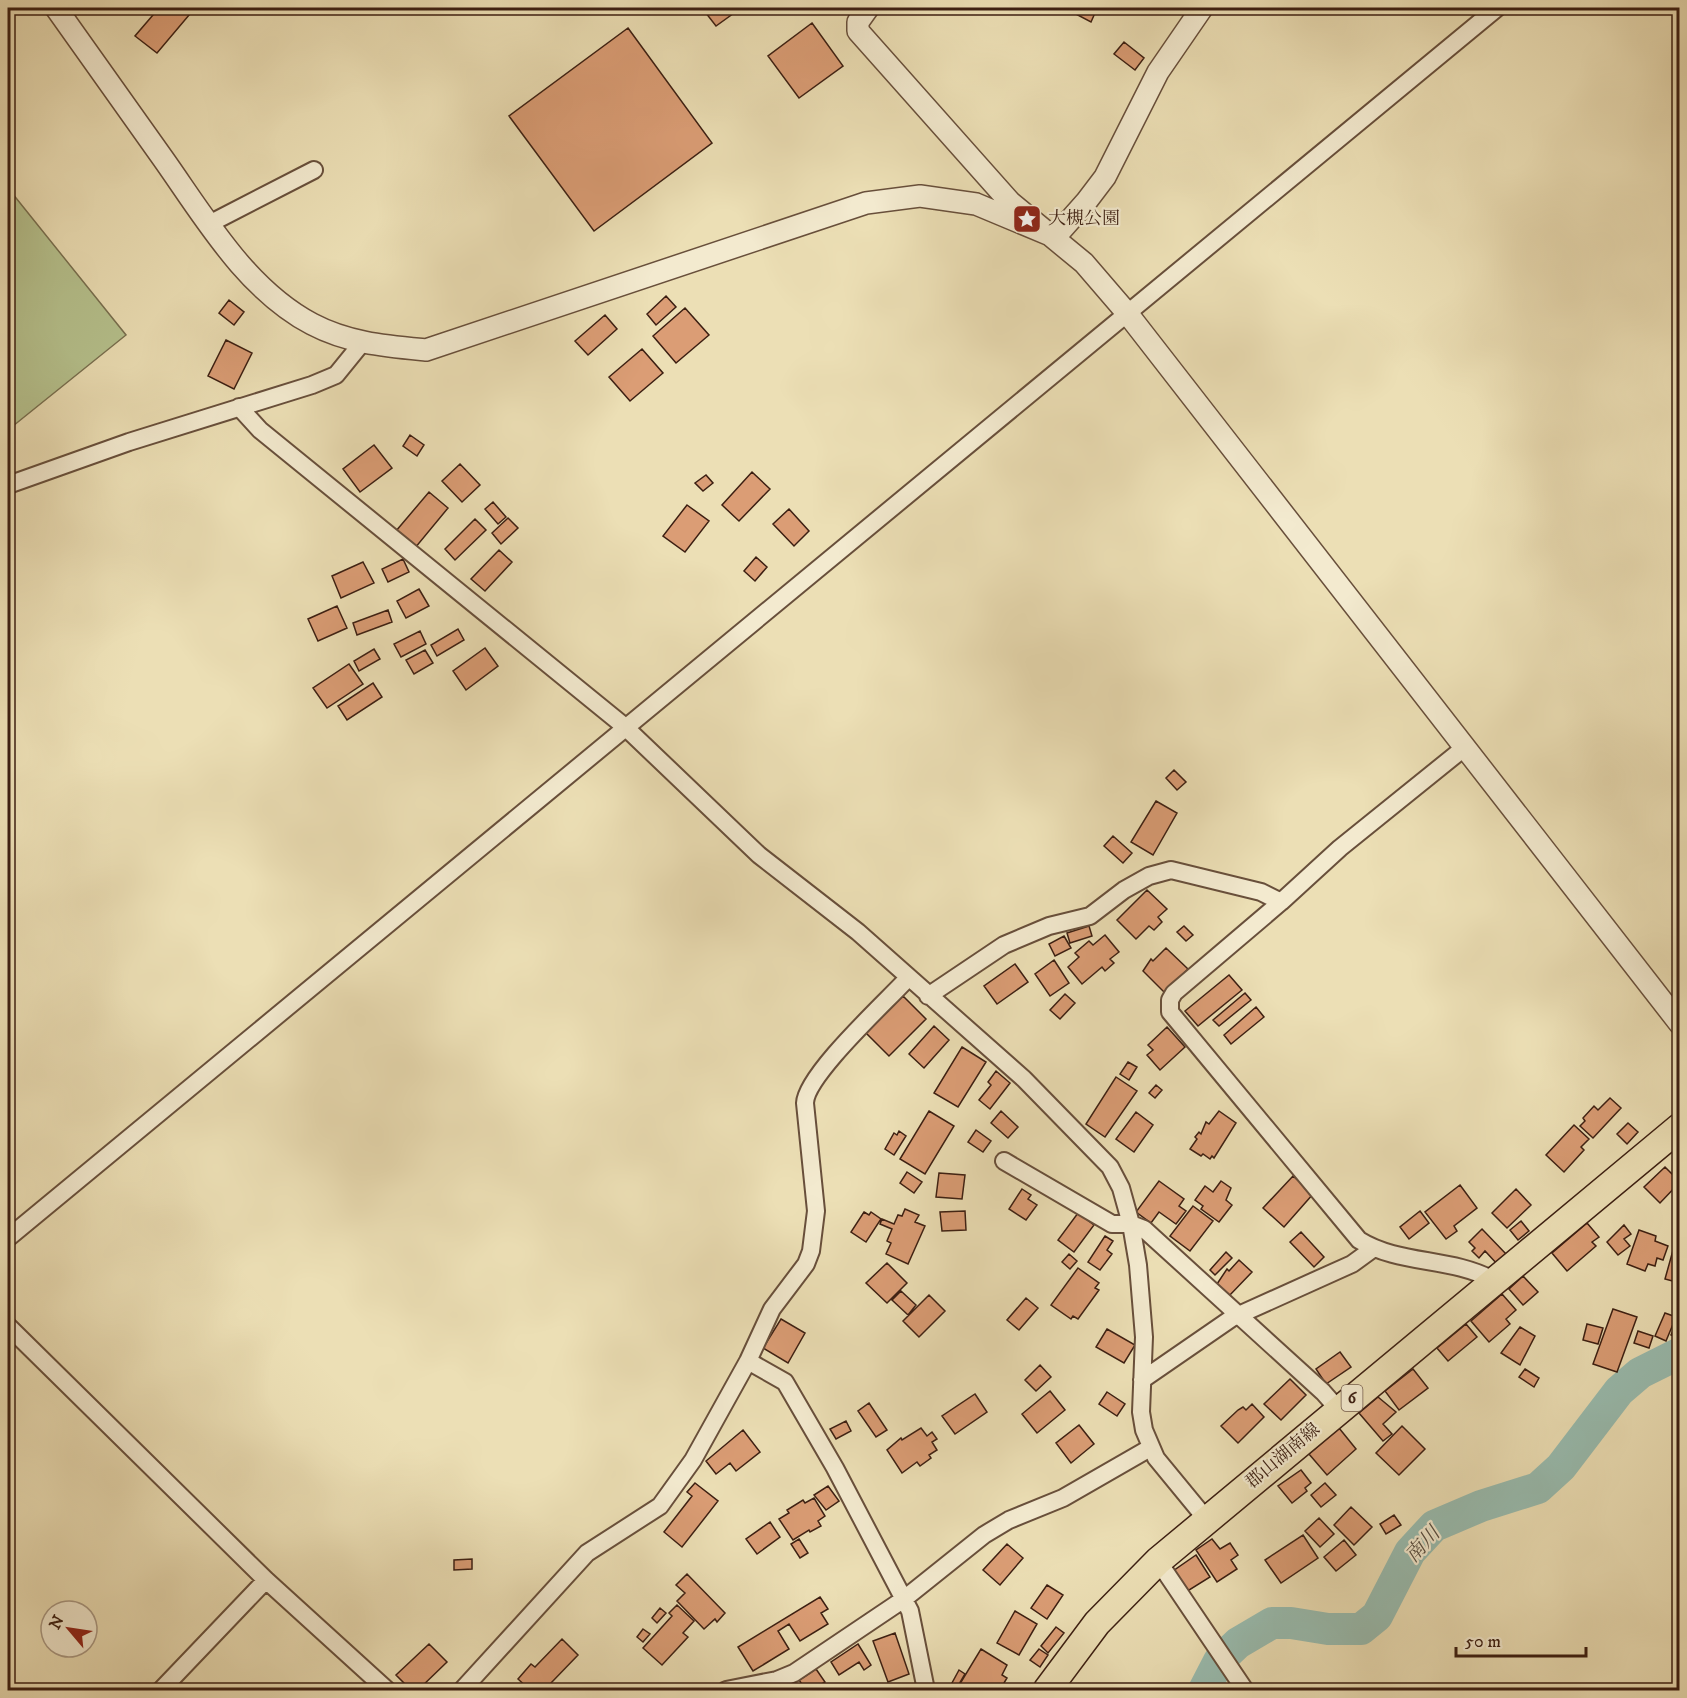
<svg xmlns="http://www.w3.org/2000/svg" width="1687" height="1698" viewBox="0 0 1687 1698" font-family="'IM FELL DW Pica','Noto Serif JP',serif">
	<style>
		.green { fill: #b6c28e; stroke: #797050; stroke-width: 1.5 }
		.lines { fill: none; stroke-linecap: round; stroke-linejoin: round }
		.river { stroke: #99bcaf; stroke-width: 32 }
		.building { fill: #db9d75; stroke: #3c1f12; stroke-width: 1.5 }
		.minor-casing { stroke: #684f3b; stroke-width: 20 }
		.tertiary-casing { stroke: #684f3b; stroke-width: 24 }
		.primary-casing { stroke: #3c1f12; stroke-width: 30 }
		.minor { stroke: #f3eacf; stroke-width: 16 }
		.tertiary { stroke: #f3eacf; stroke-width: 21 }
		.primary { stroke: #ecdfb5; stroke-width: 27 }
		.labels { text-anchor: middle; dominant-baseline: central; stroke-width: 4.5; stroke-linejoin: round; paint-order: stroke }
		.shield { fill: #f3eacf; stroke: #735c4b; stroke-width: 1.5 }
		.shield-label { font-size: 16px; font-weight: bold; fill: #3c1f12 }
		.poi-label { font-size: 18px; fill: #3c1f12; stroke: #f3eacf; text-anchor: start }
		.street-label { font-size: 18px; fill: #3c1f12; stroke: #f3eacf }
		.water-label { font-size: 20px; font-style: italic; fill: #584e41; stroke: #f3eacf }
	</style>
	<rect width="100%" height="100%" fill="#ecdfb5"/>
	<filter id="stains"><feTurbulence type="fractalNoise" baseFrequency=".00333" numOctaves="4"/><feColorMatrix values="0 0 0 0 .2 0 0 0 0 .09 0 0 0 0 .02 0 0 0 .5 -.17"/></filter>
	<radialGradient id="worn" r=".72"><stop offset=".6" stop-color="#630" stop-opacity="0"/><stop offset="1" stop-color="#630" stop-opacity=".3"/></radialGradient>
	<path class="green" d="M8,188L126,335L8,430Z"/>
	<g class="lines">
		<path class="river" d="M1204,1690L1219,1661L1238,1643L1272,1623H1291L1328,1629H1361L1377,1616L1410,1552L1434,1526L1481,1506L1538,1488L1561,1467L1619,1391L1640,1373L1680,1353"/>
	</g>
	<path class="building" d="M159,8H195L157,53L135,36Z
		M702,8H741L716,26Z
		M980,8H993L985,14Z
		M1072,8H1083L1095,13L1091,22L1070,11Z
		M812,23L843,66L799,98L768,56Z
		M628,28L712,143L594,231L509,116Z
		M1124,42L1144,58L1135,70L1114,54Z
		M666,296L676,307L656,325L647,314Z
		M229,300L244,312L234,325L219,313Z
		M685,308L709,335L676,363L653,336Z
		M605,315L617,329L588,355L575,341Z
		M226,340L252,353L234,389L208,376Z
		M642,349L663,373L630,401L609,377Z
		M410,435L424,445L417,456L403,446Z
		M374,445L392,468L360,492L343,469Z
		M460,464L480,485L462,502L442,481Z
		M752,472L770,489L739,521L722,505Z
		M706,475L713,483L703,491L695,483Z
		M429,492L448,508L415,548L396,531Z
		M493,502L506,517L498,524L485,509Z
		M687,505L709,521L685,552L663,536Z
		M789,509L809,531L794,546L773,524Z
		M508,518L518,528L501,544L492,533Z
		M475,519L486,530L455,560L445,549Z
		M499,550L512,562L485,591L471,579Z
		M756,557L767,567L755,581L744,571Z
		M403,559L409,572L388,582L382,569Z
		M363,562L374,583L341,598L332,576Z
		M419,589L429,606L406,618L397,601Z
		M337,606L347,628L318,641L308,619Z
		M388,610L392,622L357,635L353,623Z
		M458,629L464,640L437,656L431,645Z
		M420,631L426,644L401,657L394,644Z
		M485,648L498,666L466,690L453,671Z
		M374,649L380,659L359,671L354,661Z
		M425,650L433,663L414,674L406,660Z
		M349,664L363,684L327,708L313,688Z
		M373,683L382,697L347,720L338,706Z
		M1174,770L1186,782L1177,790L1166,778Z
		M1156,801L1177,813L1153,855L1131,842Z
		M1113,836L1132,853L1123,863L1104,846Z
		M1147,890L1167,909L1158,917L1162,922L1154,930L1149,926L1136,939L1117,920Z
		M1089,926L1092,936L1070,943L1067,933Z
		M1184,926L1193,935L1186,941L1177,932Z
		M1105,935L1119,952L1110,959L1114,963L1105,971L1102,967L1082,984L1068,967L1079,957L1075,953L1089,941L1093,945Z
		M1064,936L1071,948L1055,956L1049,944Z
		M1166,948L1188,969L1165,993L1143,971L1151,959L1153,961Z
		M1054,960L1069,983L1050,996L1035,974Z
		M1015,964L1028,982L997,1004L984,986Z
		M1229,975L1242,990L1198,1026L1185,1011Z
		M1245,993L1251,1000L1219,1026L1213,1020Z
		M1065,994L1075,1003L1060,1019L1050,1010Z
		M903,996L926,1019L889,1056L866,1033Z
		M1256,1007L1264,1017L1231,1044L1224,1035Z
		M934,1026L949,1040L924,1068L909,1054Z
		M1167,1027L1185,1047L1160,1070L1147,1055L1153,1050L1148,1045Z
		M962,1047L986,1062L958,1107L934,1093Z
		M1128,1062L1137,1067L1129,1080L1120,1074Z
		M996,1071L1010,1083L990,1109L979,1100L991,1085L988,1082Z
		M1116,1077L1137,1091L1105,1137L1086,1124Z
		M1156,1085L1162,1090L1155,1098L1149,1093Z
		M1610,1098L1621,1108L1593,1138L1580,1126L1585,1121L1583,1118L1594,1106L1598,1110Z
		M929,1111L954,1126L925,1174L900,1159Z
		M1001,1111L1018,1127L1008,1138L991,1123Z
		M1219,1111L1236,1123L1214,1158L1212,1156L1210,1159L1203,1154L1201,1156L1190,1149L1197,1139L1195,1137L1199,1132L1201,1134L1206,1122L1209,1124Z
		M1136,1112L1153,1125L1134,1152L1116,1139Z
		M1628,1123L1638,1132L1627,1144L1617,1134Z
		M1574,1125L1589,1139L1581,1147L1584,1150L1564,1172L1546,1155Z
		M976,1130L991,1141L983,1152L968,1142Z
		M899,1131L906,1136L894,1155L885,1149L894,1133L897,1135Z
		M1665,1167L1680,1182L1660,1203L1644,1187Z
		M907,1172L922,1182L914,1193L900,1183Z
		M939,1173L965,1175L962,1199L936,1197Z
		M1293,1176L1313,1194L1284,1227L1263,1208Z
		M1159,1181L1184,1199L1179,1206L1186,1211L1176,1224L1159,1212L1151,1223L1136,1212Z
		M1221,1181L1231,1188L1226,1200L1232,1205L1219,1222L1201,1209L1203,1206L1195,1200L1205,1186L1213,1192Z
		M1460,1185L1477,1208L1454,1226L1457,1231L1446,1239L1425,1212Z
		M1022,1189L1031,1195L1028,1199L1037,1205L1026,1220L1009,1209Z
		M1516,1189L1531,1205L1507,1228L1492,1213Z
		M1193,1206L1213,1221L1190,1251L1170,1236Z
		M905,1209L919,1215L915,1222L925,1226L908,1264L886,1254L891,1243L887,1241L892,1229L880,1224L882,1219L894,1224L898,1215L902,1216Z
		M965,1211L966,1230L942,1231L940,1212Z
		M1420,1211L1429,1223L1409,1239L1400,1227Z
		M864,1212L869,1215L871,1212L881,1219L866,1242L851,1232Z
		M1078,1213L1094,1225L1074,1252L1058,1240Z
		M1521,1221L1529,1231L1518,1240L1510,1230Z
		M1587,1223L1599,1237L1592,1242L1596,1246L1567,1271L1552,1253Z
		M1624,1225L1631,1234L1624,1239L1630,1246L1618,1255L1607,1242Z
		M1482,1229L1507,1255L1498,1265L1485,1251L1479,1258L1472,1251L1475,1248L1469,1242Z
		M1639,1230L1656,1236L1655,1241L1668,1246L1663,1260L1657,1258L1655,1266L1648,1264L1645,1271L1627,1264Z
		M1301,1232L1324,1257L1314,1267L1290,1242Z
		M1105,1236L1113,1241L1107,1250L1112,1254L1100,1270L1088,1262Z
		M1675,1243L1680,1244V1283L1665,1279Z
		M1226,1252L1232,1258L1215,1275L1210,1270Z
		M1069,1254L1077,1261L1070,1269L1062,1262Z
		M1239,1260L1252,1272L1229,1296L1217,1284L1227,1269L1229,1271Z
		M887,1263L907,1283L887,1303L866,1283Z
		M1078,1268L1099,1283L1095,1288L1099,1290L1078,1319L1073,1316L1071,1319L1051,1305Z
		M1523,1276L1538,1292L1523,1305L1509,1289Z
		M901,1291L916,1305L908,1315L892,1300Z
		M1502,1294L1516,1310L1506,1319L1510,1324L1489,1342L1471,1321Z
		M929,1295L945,1311L919,1337L903,1321Z
		M1026,1298L1038,1308L1019,1330L1007,1320Z
		M1613,1309L1637,1317L1617,1372L1593,1364Z
		M1665,1313L1676,1317L1666,1341L1655,1336Z
		M1680,1317V1339L1671,1335Z
		M781,1319L805,1333L788,1363L763,1348Z
		M1466,1324L1477,1337L1448,1361L1437,1348Z
		M1587,1324L1603,1328L1598,1344L1583,1340Z
		M1520,1327L1535,1336L1520,1365L1501,1353Z
		M1107,1329L1135,1345L1124,1363L1096,1347Z
		M1638,1331L1653,1336L1649,1348L1634,1343Z
		M1340,1352L1351,1367L1326,1384L1316,1369Z
		M1040,1365L1051,1377L1036,1391L1025,1380Z
		M1413,1369L1428,1388L1399,1410L1385,1391Z
		M1525,1369L1539,1378L1534,1387L1519,1377Z
		M1290,1379L1306,1395L1281,1420L1264,1404Z
		M1050,1391L1065,1410L1037,1433L1022,1414Z
		M1107,1392L1125,1404L1117,1416L1099,1404Z
		M975,1394L987,1412L955,1434L942,1416Z
		M1378,1397L1396,1412L1383,1424L1392,1434L1383,1441L1359,1413Z
		M869,1403L887,1430L876,1437L858,1411Z
		M1252,1404L1264,1417L1238,1443L1221,1426L1238,1410L1243,1407L1246,1410Z
		M846,1421L851,1431L836,1439L830,1429Z
		M1079,1425L1094,1444L1071,1463L1056,1443Z
		M1402,1426L1425,1449L1399,1475L1376,1453Z
		M921,1428L927,1436L932,1432L937,1439L932,1442L937,1450L929,1455L931,1458L920,1466L917,1462L902,1473L887,1450L901,1438L902,1440Z
		M1339,1428L1356,1449L1327,1475L1309,1454Z
		M743,1430L760,1452L736,1471L730,1463L716,1474L706,1461Z
		M1301,1470L1311,1483L1305,1488L1307,1491L1292,1503L1278,1486Z
		M695,1483L718,1501L682,1547L664,1532L692,1496L687,1492Z
		M1325,1483L1336,1495L1321,1507L1311,1495Z
		M828,1486L839,1501L826,1510L814,1495Z
		M814,1498L825,1516L818,1521L821,1526L810,1532L809,1530L793,1540L779,1519L789,1513L787,1510L803,1500L805,1503Z
		M1351,1507L1372,1527L1354,1545L1334,1525Z
		M1394,1515L1401,1525L1386,1534L1380,1524Z
		M1319,1518L1334,1534L1320,1547L1305,1531Z
		M770,1522L780,1537L757,1554L746,1539Z
		M1303,1535L1318,1558L1281,1583L1265,1560Z
		M799,1539L808,1553L800,1558L791,1544Z
		M1212,1539L1220,1549L1230,1543L1238,1555L1231,1560L1237,1569L1217,1582L1196,1550Z
		M1344,1540L1356,1555L1336,1571L1324,1557Z
		M1007,1544L1023,1558L1000,1585L983,1570Z
		M1196,1555L1210,1577L1186,1592L1173,1571Z
		M472,1559V1569L454,1570V1560Z
		M687,1574L725,1613L717,1622L715,1619L704,1629L677,1601L685,1593L676,1585Z
		M1047,1585L1063,1595L1047,1619L1031,1608Z
		M820,1597L828,1609L821,1613L828,1624L800,1641L789,1624L778,1631L789,1649L753,1671L738,1647Z
		M677,1605L694,1621L683,1633L688,1637L662,1665L643,1648L672,1616L669,1613Z
		M660,1608L666,1613L657,1623L652,1618Z
		M1015,1611L1037,1624L1019,1655L997,1643Z
		M1056,1627L1064,1633L1048,1653L1041,1646Z
		M643,1629L650,1634L643,1642L637,1637Z
		M895,1633L909,1674L888,1682L873,1641Z
		M562,1639L578,1655L551,1683L554,1686L549,1690H530L518,1679L531,1664L535,1667Z
		M429,1644L447,1662L418,1690H411L396,1675Z
		M858,1644L871,1665L864,1670L859,1662L839,1675L831,1662Z
		M981,1649L1007,1665L1002,1675L1007,1678L1001,1688L996,1685L992,1690H964L958,1687Z
		M1039,1649L1048,1655L1040,1667L1030,1660Z
		M816,1669L825,1682L812,1690H806L799,1680Z
		M959,1670L965,1674L958,1686L952,1683Z"/>
	<g class="lines">
		<g class="minor-casing">
			<path id="minor" d="M209,224L314,170
				M239,407L260,430L624,726L759,855L858,932L1024,1079L1110,1167L1121,1188L1131,1224L1138,1265L1144,1337L1141,1412L1144,1430L1156,1458L1207,1520
				M8,485L129,442L312,385L336,375L362,343
				M1464,748L1340,848L1281,902L1174,993L1170,1000V1012L1359,1240C1399,1265 1451,1257 1493,1280
				M928,996L1004,945L1049,926L1090,916L1124,890L1149,876L1171,870L1261,892L1281,902
				M1004,1161L1112,1224H1131L1144,1229L1323,1392L1338,1409
				M8,1238L1497,8
				M8,1326L266,1580L387,1690
				M748,1361L785,1382L835,1468L910,1611L926,1690
				M1142,1380L1232,1318L1352,1264L1374,1248
				M1158,1561L1245,1690
				M161,1690L266,1580
				M462,1690L587,1553L660,1506L693,1460L748,1361L772,1309L806,1264L811,1251L816,1211L805,1103C806,1075 886,1002 908,978
				M726,1690L777,1680L794,1673L904,1599L984,1535L1009,1520L1063,1498L1150,1448"/>
		</g>
		<g class="tertiary-casing">
			<path id="tertiary" d="M56,8C92,58 128,109 164,160C205,218 246,289 312,324C348,343 385,346 426,350L866,203L920,196L976,204L1055,237L1086,202L1105,177L1158,72L1202,8
				M868,8L858,22V31L1010,202L1084,263L1127,313L1680,1024"/>
		</g>
		<g class="primary-casing">
			<path id="primary" d="M1047,1690L1097,1623L1158,1561L1680,1127"/>
		</g>
		<use href="#minor" class="minor"/>
		<use href="#tertiary" class="tertiary"/>
		<use href="#primary" class="primary"/>
	</g>
	<defs>
		<g id="sight-square" transform="scale(1.5)"><rect x="-9" y="-9" width="18" height="18" rx="4" fill="#8f2418" stroke="#f3eacf"/><path d="M0-6L1.8-2.2L6-1.7L2.9 1.2L3.7 5.4L0 3.3L-3.7 5.4L-2.9 1.2L-6-1.7L-1.8-2.2Z" fill="#fff"/></g>
	</defs>
	<g fill-rule="evenodd">
		<use href="#sight-square" x="1027" y="219"/>
	</g>
	<g class="labels">
		<rect class="shield" x="1341.5" y="1385" width="21" height="26" rx="4.5"/>
		<g class="shield-label">
			<text x="1352" y="1398">6</text>
		</g>
		<g class="poi-label">
			<text x="1048" y="219">大槻公園</text>
		</g>
		<g class="street-label">
			<text transform="translate(1283 1456) rotate(-40)">郡山湖南線</text>
		</g>
		<g class="water-label">
			<text transform="translate(1423 1545) rotate(-47)">南川</text>
		</g>
	</g>
	<rect width="1687" height="1698" fill="none" stroke="#ecdfb5" stroke-width="30"/>
	<rect x="9" y="9" width="1669" height="1680" fill="none" stroke="#3c1f12" stroke-width="3"/>
	<rect x="15" y="15" width="1657" height="1668" fill="none" stroke="#3c1f12" stroke-width="1.5"/>
	<g transform="translate(69 1629) rotate(299)"><circle r="28" fill="#f3eacf" stroke="#aa9983" stroke-width="1.5"/>
	<path d="M0-4.5L10 22L0 15L-10 22Z" fill="#8f2418"/>
	<text y="-9" font-size="16" font-weight="bold" text-anchor="middle" fill="#3c1f12">N</text>
	</g>
	<path d="M1456 1647v9h130v-9" fill="none" stroke="#3c1f12" stroke-width="3"/>
	<text x="1465" y="1647" font-size="18" fill="#3c1f12" stroke="#f3eacf" stroke-width="4.5" paint-order="stroke">50 m</text>
	<rect width="100%" height="100%" filter="url(#stains)"/>
	<rect width="100%" height="100%" fill="url(#worn)"/>
</svg>
